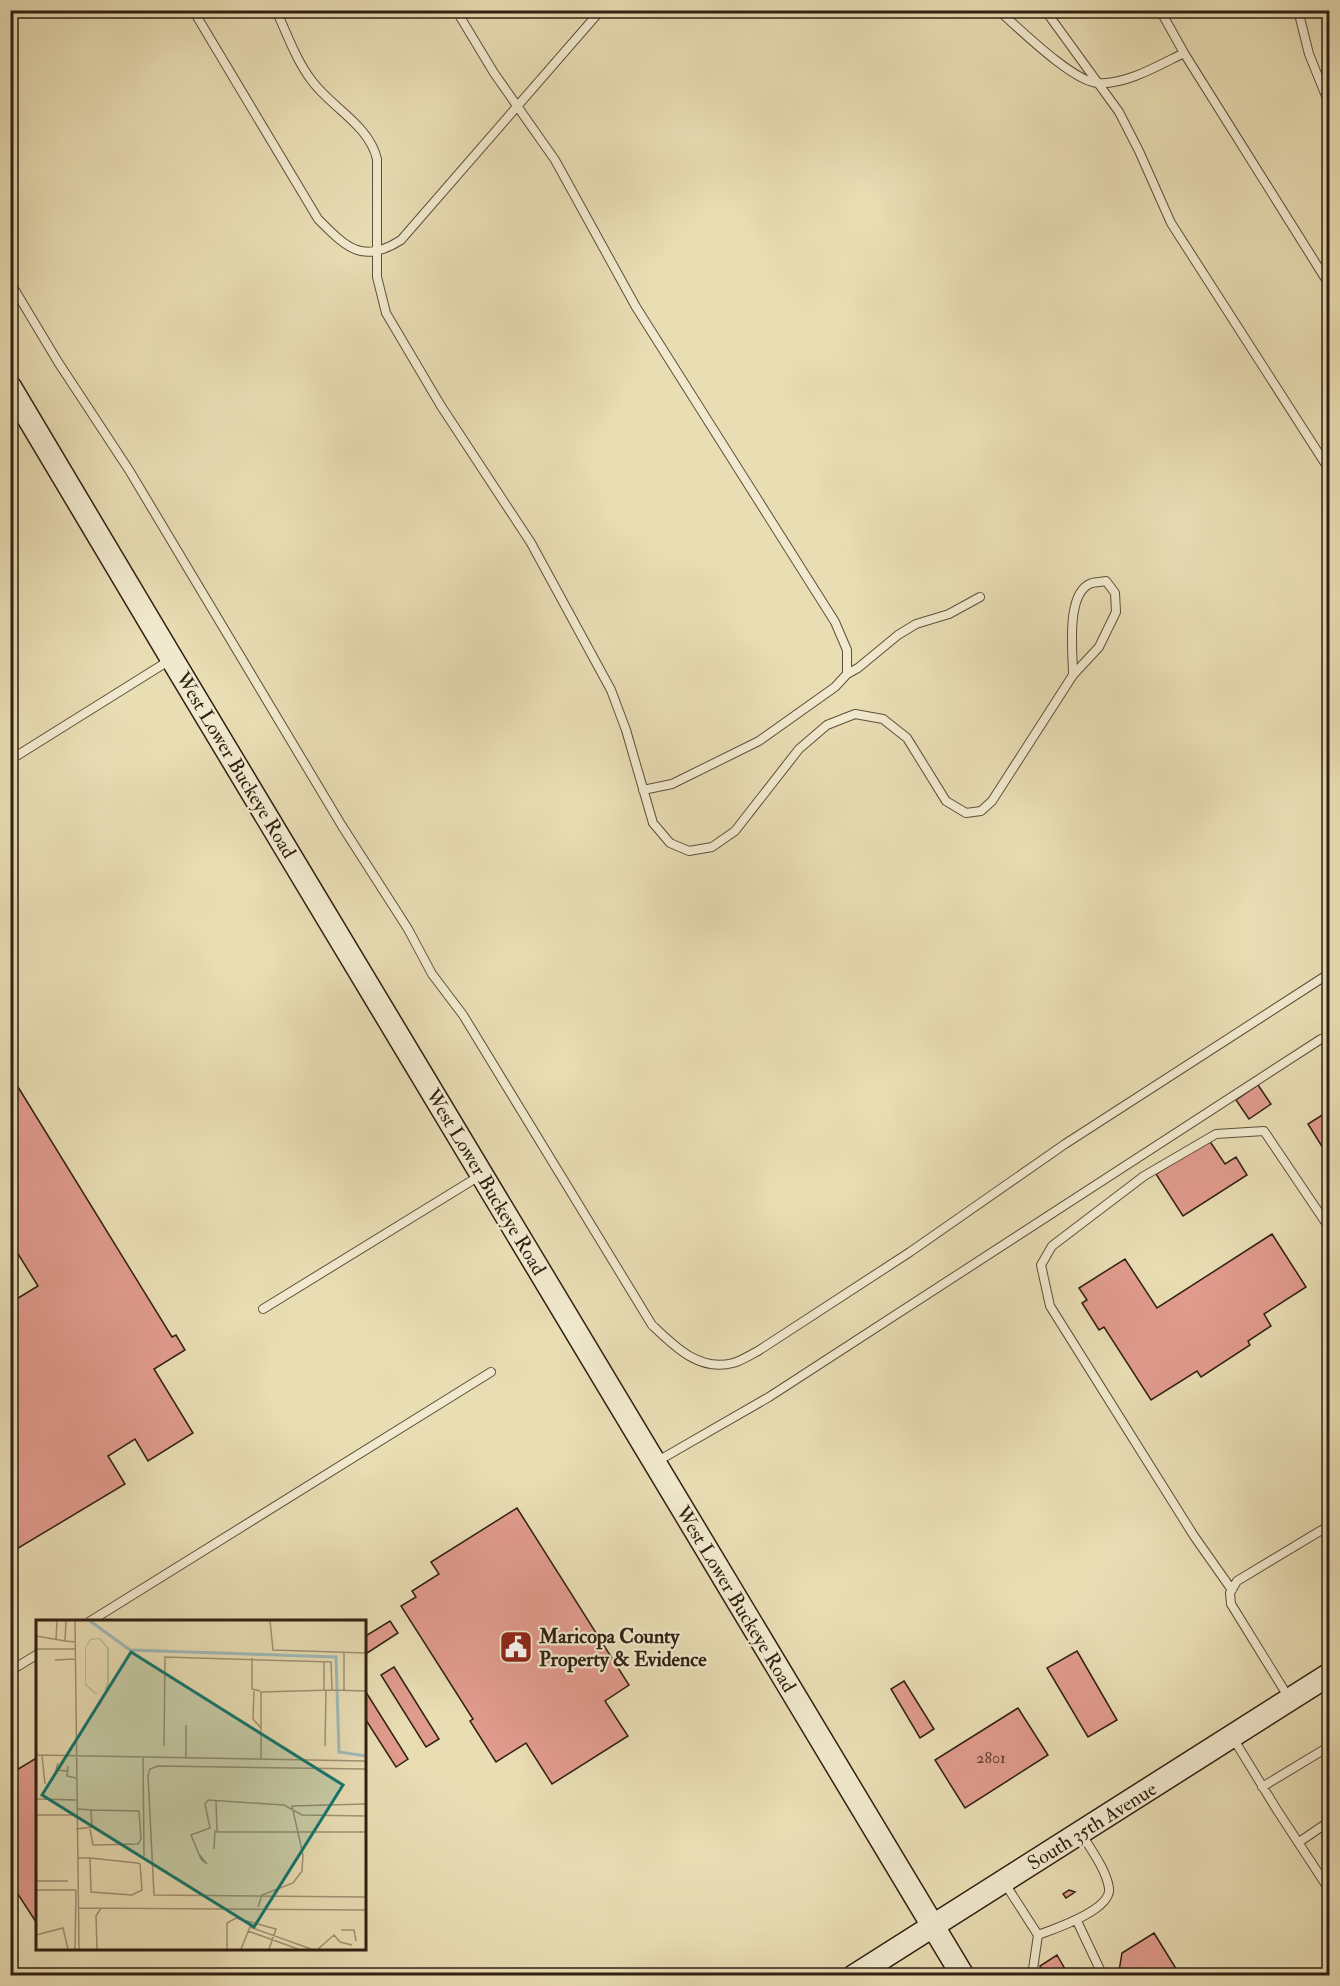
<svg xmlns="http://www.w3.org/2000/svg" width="1340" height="1986" viewBox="0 0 1340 1986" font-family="'IM FELL Double Pica',serif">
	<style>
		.building { fill: #e19b8d; stroke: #302012; stroke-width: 1.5 }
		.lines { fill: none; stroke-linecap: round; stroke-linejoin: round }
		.service-casing { stroke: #5e4f3a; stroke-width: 10 }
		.secondary-casing { stroke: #302012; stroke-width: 25 }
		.service { stroke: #f1e9ce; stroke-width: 8 }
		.secondary { stroke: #f1e9ce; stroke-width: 22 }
		.labels { text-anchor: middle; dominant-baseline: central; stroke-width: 4.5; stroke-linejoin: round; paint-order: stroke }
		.number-label { font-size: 16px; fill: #5c3f31 }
		.street-label { font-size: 20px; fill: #302012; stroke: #f1e9ce }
		.poi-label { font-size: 20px; font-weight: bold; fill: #302012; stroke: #f1e9ce; text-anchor: start }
		.inset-river { fill: none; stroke: #9db9b8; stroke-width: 3 }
		.inset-road { fill: none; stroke: #9f9173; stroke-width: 1.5 }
		.view { fill: #0f766e; fill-opacity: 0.15; stroke: #0f766e; stroke-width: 3 }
		.inset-edge { fill: none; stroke: #302012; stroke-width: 3 }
	</style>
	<rect width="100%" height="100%" fill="#e9ddb4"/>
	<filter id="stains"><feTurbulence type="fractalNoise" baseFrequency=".00333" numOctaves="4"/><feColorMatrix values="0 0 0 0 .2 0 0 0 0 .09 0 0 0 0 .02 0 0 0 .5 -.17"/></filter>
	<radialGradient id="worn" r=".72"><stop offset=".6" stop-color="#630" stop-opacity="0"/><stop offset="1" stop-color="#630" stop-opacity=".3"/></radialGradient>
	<path class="building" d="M10,1074L172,1337L176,1335L185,1350L154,1369L193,1433L148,1461L135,1439L108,1456L125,1484L10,1553V1303L38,1286L10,1241Z
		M1258,1085L1271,1104L1249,1119L1236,1100Z
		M1330,1110V1151L1326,1153L1308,1124Z
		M1209,1140L1225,1164L1236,1157L1247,1175L1183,1216L1156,1174Z
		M1330,1167V1181L1323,1171Z
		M1272,1234L1306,1287L1264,1314L1271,1326L1248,1341L1250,1345L1201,1377L1197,1371L1151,1400L1104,1327L1099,1330L1082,1303L1087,1300L1079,1288L1125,1259L1157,1308Z
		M517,1508L629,1685L605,1701L628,1736L552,1784L526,1743L496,1762L470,1721L473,1719L401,1606L416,1597L412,1591L439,1574L431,1562Z
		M390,1621L398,1633L364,1655V1637Z
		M1077,1651L1117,1720L1088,1737L1047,1668Z
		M394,1667L439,1739L426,1747L381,1675Z
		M904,1681L934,1729L920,1738L891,1689Z
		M364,1689L408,1759L396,1767L364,1717Z
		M1018,1708L1048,1755L965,1808L935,1760Z
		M38,1757V1925L10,1882V1774Z
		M1330,1832V1849L1322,1836Z
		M1069,1890L1075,1892L1066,1898L1063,1894Z
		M1154,1933L1180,1975L1122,1976L1119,1971L1122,1953Z
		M1057,1955L1069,1976H1046L1040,1966Z"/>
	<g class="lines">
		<g class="service-casing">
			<path id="service" d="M193,10L318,219C346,247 362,265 401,240L601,10
				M276,10C287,34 296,60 312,81C332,108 369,125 377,159V277L386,313L441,406L531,543L611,690L626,730L653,823L670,843L689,851L712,847L735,831L799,749L827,725L855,714L883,719L907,738L946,801L966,813L981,811L992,801L1073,675L1099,647L1116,612L1115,593L1106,581C1101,582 1096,582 1092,583C1065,592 1073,652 1073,675
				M456,10L494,73L555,160L636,307L835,622L847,650V674L835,687L759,741L672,784L643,790
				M998,10C1019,28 1073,82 1098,83C1126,85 1159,65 1184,53
				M1045,10L1119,112L1139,151L1171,223L1330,471
				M1160,10L1184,53L1330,286
				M1298,10L1309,54L1330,106
				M10,282L58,362L129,470L342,826L408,929L432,974L463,1015L652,1325C674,1346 699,1372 733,1363C741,1361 750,1355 758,1351L910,1252L1065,1144L1330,973
				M847,674L858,668L898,635L916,624L949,614L980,597
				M10,760L170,660
				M263,1309L481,1175
				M656,1462L769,1397L1321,1039
				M1232,1590L1194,1536L1050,1306L1041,1265L1052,1246L1144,1176L1216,1134L1264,1131L1330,1229
				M89,1622L491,1372
				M10,1671L38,1654
				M1289,1698L1231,1604L1230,1593L1237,1581L1330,1525
				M1233,1738L1277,1810L1330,1891
				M1262,1787L1330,1746
				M1299,1842L1330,1821
				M1004,1882L1038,1935L1032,1976
				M1077,1921L1103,1976
				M1038,1935C1054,1929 1112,1910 1109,1888C1106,1869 1091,1850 1081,1833"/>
		</g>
		<g class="secondary-casing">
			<path id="secondary" d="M10,387L172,659L963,1976
				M854,1976L1330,1674"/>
		</g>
		<use href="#service" class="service"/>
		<use href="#secondary" class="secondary"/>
	</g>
	<defs>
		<g id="civic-square" transform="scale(1.725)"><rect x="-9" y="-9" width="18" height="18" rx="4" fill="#8f2418" stroke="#f1e9ce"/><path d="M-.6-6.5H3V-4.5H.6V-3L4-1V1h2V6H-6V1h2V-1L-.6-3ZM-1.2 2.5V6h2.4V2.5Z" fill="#fff"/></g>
	</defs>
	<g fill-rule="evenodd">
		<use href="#civic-square" x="516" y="1647"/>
	</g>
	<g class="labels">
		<g class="number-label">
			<text x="991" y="1758">2801</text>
		</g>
		<g class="street-label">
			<text transform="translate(236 765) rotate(59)">West Lower Buckeye Road</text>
			<text transform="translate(486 1182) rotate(59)">West Lower Buckeye Road</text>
			<text transform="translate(736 1599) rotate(59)">West Lower Buckeye Road</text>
			<text transform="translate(1092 1826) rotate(-32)">South 35th Avenue</text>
		</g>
		<g class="poi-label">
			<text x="539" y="1636">Maricopa County<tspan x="539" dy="23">Property &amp; Evidence</tspan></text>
		</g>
	</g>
	<g transform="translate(36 1620)">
		<rect width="330" height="330" fill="#e9ddb4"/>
		<path d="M64,18L73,28V72L71,69L59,74L49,65V28L54,19ZM63,19L71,28V63L68,70L60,73L50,64V28L55,20Z" fill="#b1c291" fill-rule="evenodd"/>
		<path class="inset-river" d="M54,1L94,30L300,37L303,132L330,136"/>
		<path class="inset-road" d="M30,1L29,21L40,22M39,1L43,329M234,1L237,30L330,33M0,16L29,21M20,19L21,1M0,29H39M216,38V69L224,71M19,40L39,39M288,70V42M296,70L330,71M308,70V33M218,71L217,99L225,108M128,126L129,37L295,42L296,70L225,72V139M289,126L290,70M0,135L330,141M6,135L9,164M107,137L108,236M150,138V105M22,143L20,150L31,151M32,146L31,156L40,158M330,149L122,146L114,149L112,155L118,275L330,277M0,179L40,180M180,181L181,212H330M0,195H40M40,209L56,207L55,190L42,189M54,209L57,225L102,224L105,219L103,191L55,190M178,229L179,210M163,234L171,244L165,239L155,215L174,208L169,184L172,180L248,185L266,195L330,196M42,238H54L101,243L104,244L106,270L96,275L55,272L54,238M0,261H32M0,270H40M222,287L226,275L257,263L266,251L267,235L256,186L330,184M42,288L330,290M305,310H318L320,321M212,311L262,329M0,315L27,308L32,329M39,329L40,270M61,329L60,296L65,288M191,329V303L200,298L240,309L233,329M205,329L214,307L275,329M282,329L298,315L304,322L316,325"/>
		<path class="view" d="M95,32L307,165L218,307L6,175Z"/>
		<rect width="330" height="330" class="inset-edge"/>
	</g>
	<rect width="1340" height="1986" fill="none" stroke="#e9ddb4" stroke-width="36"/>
	<rect x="12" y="12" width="1316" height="1962" fill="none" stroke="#302012" stroke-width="3"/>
	<rect x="18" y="18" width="1304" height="1950" fill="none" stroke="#302012" stroke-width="1.5"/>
	<rect width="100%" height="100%" filter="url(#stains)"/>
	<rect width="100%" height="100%" fill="url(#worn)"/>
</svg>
